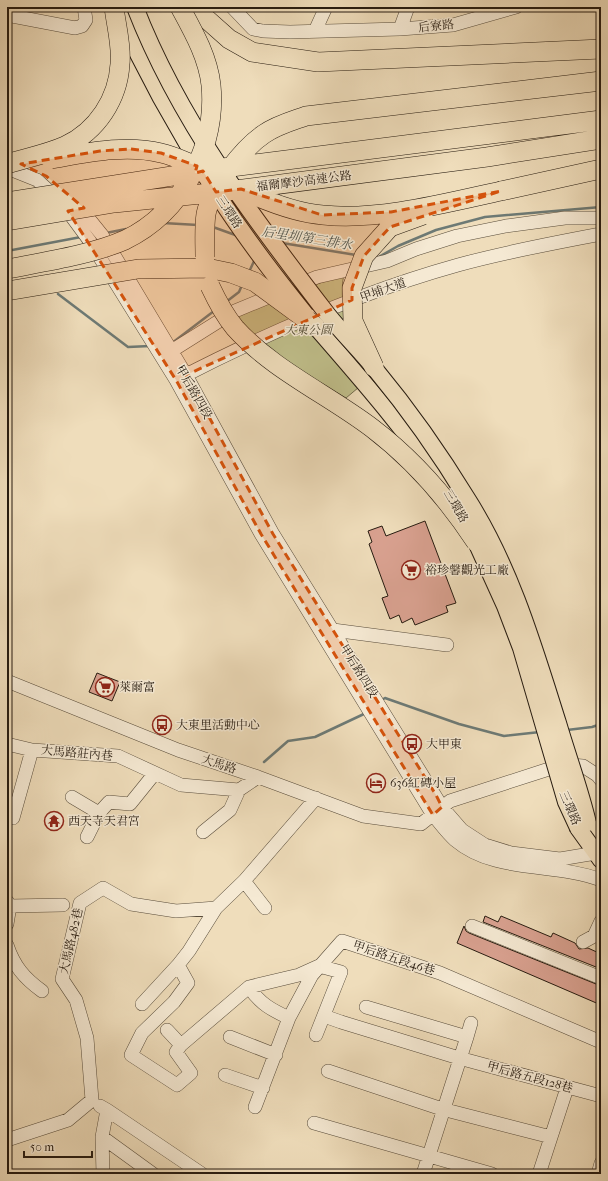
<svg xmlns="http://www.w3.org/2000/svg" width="608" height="1181" viewBox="0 0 608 1181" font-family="'IM FELL French Canon','Noto Serif TC',serif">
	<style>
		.green { fill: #c0bf8b; stroke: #736d4e }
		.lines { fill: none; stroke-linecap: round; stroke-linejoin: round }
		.stream { stroke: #6d7a75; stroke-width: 2.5 }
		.building { fill: #d9a190; stroke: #261b10 }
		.minor-casing { stroke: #584c3b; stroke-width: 14 }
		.major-casing { stroke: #261b10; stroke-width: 18 }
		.highway-casing { stroke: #261b10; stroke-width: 20 }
		.minor { stroke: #f5e9d3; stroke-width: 13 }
		.major { stroke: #efddbb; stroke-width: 16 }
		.highway { stroke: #efddbb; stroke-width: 19 }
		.major-bridge-casing { stroke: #261b10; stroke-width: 18; stroke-linecap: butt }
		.highway-bridge-casing { stroke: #261b10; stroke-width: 20; stroke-linecap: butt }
		.major-bridge { stroke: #efddbb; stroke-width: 16 }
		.highway-bridge { stroke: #efddbb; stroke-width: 19 }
		.marked { fill: #d5530c; fill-opacity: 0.2; stroke: #d5530c; stroke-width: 3; stroke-dasharray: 8 5; stroke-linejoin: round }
		.labels { text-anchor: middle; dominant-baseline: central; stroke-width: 3; stroke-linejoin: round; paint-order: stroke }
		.street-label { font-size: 12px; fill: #261b10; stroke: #f5e9d3 }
		.park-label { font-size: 12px; font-style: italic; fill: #544c35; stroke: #f5e9d3 }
		.poi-label { font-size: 12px; fill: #261b10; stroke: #f5e9d3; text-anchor: start }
		.water-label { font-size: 13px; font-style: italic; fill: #50534b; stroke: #f5e9d3 }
	</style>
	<rect width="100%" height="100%" fill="#efddbb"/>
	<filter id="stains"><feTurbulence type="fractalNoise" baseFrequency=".005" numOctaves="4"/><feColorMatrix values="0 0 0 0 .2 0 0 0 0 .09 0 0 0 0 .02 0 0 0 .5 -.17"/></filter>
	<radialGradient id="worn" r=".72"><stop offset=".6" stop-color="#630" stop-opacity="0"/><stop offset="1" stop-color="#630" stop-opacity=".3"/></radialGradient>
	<path class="green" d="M344,274C336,311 357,344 371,377L346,398L278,359L232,316Z"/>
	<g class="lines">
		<path class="stream" d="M163,223L198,225
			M213,227L238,236
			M106,233L126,229
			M282,243L356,255
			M7,251L81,237
			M377,258L398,246L436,230L485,217L601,207
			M249,272L255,259
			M58,294L128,347L150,346
			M226,302L239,292L242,285
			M172,343L214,311
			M380,701L385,698L459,724L504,736L540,732
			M567,730L592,727L601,724
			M264,762L288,741L315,737L366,713"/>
	</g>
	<path class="building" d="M425,521L456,603L446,606L448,612L415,625L412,618L402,623L399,615L390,619L382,598L388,596L369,544L372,542L368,531L382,526L386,536Z
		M97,673L120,682L112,701L89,692Z
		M485,916L498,922L501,916L551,937L553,933L575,943L579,949L588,948L601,954V969L483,922Z
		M464,926L466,931L469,933L601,986V1005L457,943Z"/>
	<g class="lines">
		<g class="minor-casing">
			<path id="minor" d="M232,7L253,29L263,31L290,32L400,29
				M408,7L400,29L453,25L516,7
				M7,15L75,28L82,26L86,20L84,7
				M315,31L326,7
				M7,168L37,180L61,202L89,240L176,380L261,534L433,815C440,823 447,833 455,840C495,874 554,862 601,880
				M77,204L102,235L186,375L273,534L442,807L462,830L485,845L511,853L560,859L596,853
				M165,355L235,311L317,277L387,261L416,249L457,236L506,226L565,218H601
				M178,379C267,333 361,292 458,265C505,252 553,243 601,234
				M333,630L447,645
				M7,681L178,750L258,777L363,816L421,824L450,801L552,768L571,765L583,766L597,775L601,780
				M7,744L32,750L118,756L181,785L239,790L258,777
				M72,797L99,813
				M316,798L244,881L216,908L189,951L178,965L188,983L174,1002L142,1033L131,1055L177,1085L191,1073L176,1052L181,1045L249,987L299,975L319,966L341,972L316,1035
				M13,818L32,750
				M203,832L230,810L239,790
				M87,837L99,813L109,802L130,804L155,773
				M244,881L265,908
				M7,901L10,906L63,905
				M7,924L10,906
				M472,926L601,978
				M583,942L594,936L601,921
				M7,945C14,966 24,978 42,991
				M249,987C260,1004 272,1010 289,1018
				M142,1004L178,965
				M366,1007L467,1037L423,1174
				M324,1016L341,1022L459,1058L601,1096
				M167,1030L181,1045
				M230,1037L276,1055
				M467,1037L471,1023
				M328,1071L442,1109L551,1137
				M225,1075L263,1088
				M100,1106L107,1110L102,1137L103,1174
				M255,1107L289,1018L312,975L342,941L440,973L601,1042
				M107,1110L202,1174
				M314,1123L492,1174
				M102,1137L153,1174
				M7,1140L68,1120L92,1100L87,1038L76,1000L62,979L80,903L103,888L131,904L176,911L216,908
				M539,1174L567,1088
				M598,1174L601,1163"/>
		</g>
		<g class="major-casing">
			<path id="major" d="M119,7L136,50L161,98L201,168
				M315,326C363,381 409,434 450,495
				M578,828L601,860"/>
		</g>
		<g class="highway-casing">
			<path id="highway" d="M193,7L229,39L252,52L318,62L601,49
				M501,191L601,169"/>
		</g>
		<use href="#minor" class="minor"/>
		<use href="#major" class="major"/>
		<use href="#highway" class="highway"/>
		<g class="major-bridge-casing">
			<path id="major-bridge" d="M135,7C179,121 254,219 328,315C343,334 360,350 375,369C409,410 440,454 468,500C511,568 534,647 558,723C568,757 580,789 588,823
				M201,168C232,221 268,268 306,315
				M476,542L505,606L521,648L566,802L578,828"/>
		</g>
		<g class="highway-bridge-casing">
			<path id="highway-bridge" d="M51,159C86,153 125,144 161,153C175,156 188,163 201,168
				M7,164C26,158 47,154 65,146C97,131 118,99 120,64C122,46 116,25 114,7
				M242,190C266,201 296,213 323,215C378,221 446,203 501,191
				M7,202L223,168L601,120
				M7,221L114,203L220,192L487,157L601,139
				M205,257C205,243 204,228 206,214C211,189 243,148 264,134C277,125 292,121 306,116L601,81
				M7,269C43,262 91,255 125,240C181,213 217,148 211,85C208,57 193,31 180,7
				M210,286C217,301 225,316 235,328C273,370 327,394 372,428C414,460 447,498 476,542
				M7,291L138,269L207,268L231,273L255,282L315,326
				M374,367L353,321L352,288L364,256L390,227L423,215"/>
		</g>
		<use href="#major-bridge" class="major-bridge"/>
		<use href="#highway-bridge" class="highway-bridge"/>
	</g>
	<path class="marked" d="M131,149L161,153L197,166L195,173L203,171L216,192L241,189L322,215L391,212L501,191L390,227L364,256L352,288V300L186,375L273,534L436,795L442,807L433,815L261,534L176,380L68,211L84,208L46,176L21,164L100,151Z"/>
	<defs>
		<g id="supermarket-ring" transform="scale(1)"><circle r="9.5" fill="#f5e9d3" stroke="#8f2418" stroke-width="1.5"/><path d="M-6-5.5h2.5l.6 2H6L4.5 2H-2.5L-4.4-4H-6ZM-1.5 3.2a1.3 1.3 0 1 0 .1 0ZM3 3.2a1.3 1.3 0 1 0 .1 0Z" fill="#8f2418"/></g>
		<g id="bus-ring" transform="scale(1)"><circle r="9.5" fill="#f5e9d3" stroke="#8f2418" stroke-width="1.5"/><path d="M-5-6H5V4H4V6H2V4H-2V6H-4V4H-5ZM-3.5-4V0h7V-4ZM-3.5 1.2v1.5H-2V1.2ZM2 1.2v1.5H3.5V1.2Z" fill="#8f2418"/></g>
		<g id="hotel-ring" transform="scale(1)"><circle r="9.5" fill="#f5e9d3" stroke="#8f2418" stroke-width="1.5"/><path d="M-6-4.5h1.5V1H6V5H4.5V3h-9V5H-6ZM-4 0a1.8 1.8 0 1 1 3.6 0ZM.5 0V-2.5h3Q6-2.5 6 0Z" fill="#8f2418"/></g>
		<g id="temple-ring" transform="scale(1)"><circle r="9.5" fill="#f5e9d3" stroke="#8f2418" stroke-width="1.5"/><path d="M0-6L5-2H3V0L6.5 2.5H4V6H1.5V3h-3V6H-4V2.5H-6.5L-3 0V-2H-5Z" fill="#8f2418"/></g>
	</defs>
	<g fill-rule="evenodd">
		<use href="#supermarket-ring" x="411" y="570"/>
		<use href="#supermarket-ring" x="105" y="687"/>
		<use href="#bus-ring" x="162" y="725"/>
		<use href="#bus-ring" x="412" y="744"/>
		<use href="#hotel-ring" x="376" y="783"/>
		<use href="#temple-ring" x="54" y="821"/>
	</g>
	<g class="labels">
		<g class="street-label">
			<text transform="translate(436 26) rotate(-6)">后寮路</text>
			<text transform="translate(304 181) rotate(-7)">福爾摩沙高速公路</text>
			<text transform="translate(229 212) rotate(57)">三環路</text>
			<text transform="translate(383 290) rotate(-20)">甲埔大道</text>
			<text transform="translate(194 392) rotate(60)">甲后路四段</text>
			<text transform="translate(456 506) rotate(60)">三環路</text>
			<text transform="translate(359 671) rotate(58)">甲后路四段</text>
			<text transform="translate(77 753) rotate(5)">大馬路莊內巷</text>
			<text transform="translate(219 764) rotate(18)">大馬路</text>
			<text transform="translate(570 808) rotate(67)">三環路</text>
			<text transform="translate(71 941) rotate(-77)">大馬路482巷</text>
			<text transform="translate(394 958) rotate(18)">甲后路五段46巷</text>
			<text transform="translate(530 1077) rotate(15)">甲后路五段128巷</text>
		</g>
		<g class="park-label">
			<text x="308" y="330">大東公園</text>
		</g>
		<g class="poi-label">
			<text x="425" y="570">裕珍馨觀光工廠</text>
			<text x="119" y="687">萊爾富</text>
			<text x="176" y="725">大東里活動中心</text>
			<text x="426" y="744">大甲東</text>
			<text x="390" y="783">636紅磚小屋</text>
			<text x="68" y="821">西天寺天君宮</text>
		</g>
		<g class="water-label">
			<text transform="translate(307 238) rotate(9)">后里圳第三排水</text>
		</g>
	</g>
	<rect width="608" height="1181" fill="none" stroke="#efddbb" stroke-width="24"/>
	<rect x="8" y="8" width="592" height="1165" fill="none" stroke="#261b10" stroke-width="2"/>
	<rect x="12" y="12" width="584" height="1157" fill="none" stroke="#261b10"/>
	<path d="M24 1151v6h68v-6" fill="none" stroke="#261b10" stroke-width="2"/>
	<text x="30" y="1151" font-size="12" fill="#261b10" stroke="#f5e9d3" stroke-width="3" paint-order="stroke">50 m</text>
	<rect width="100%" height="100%" filter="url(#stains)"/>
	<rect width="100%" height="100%" fill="url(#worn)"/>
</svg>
